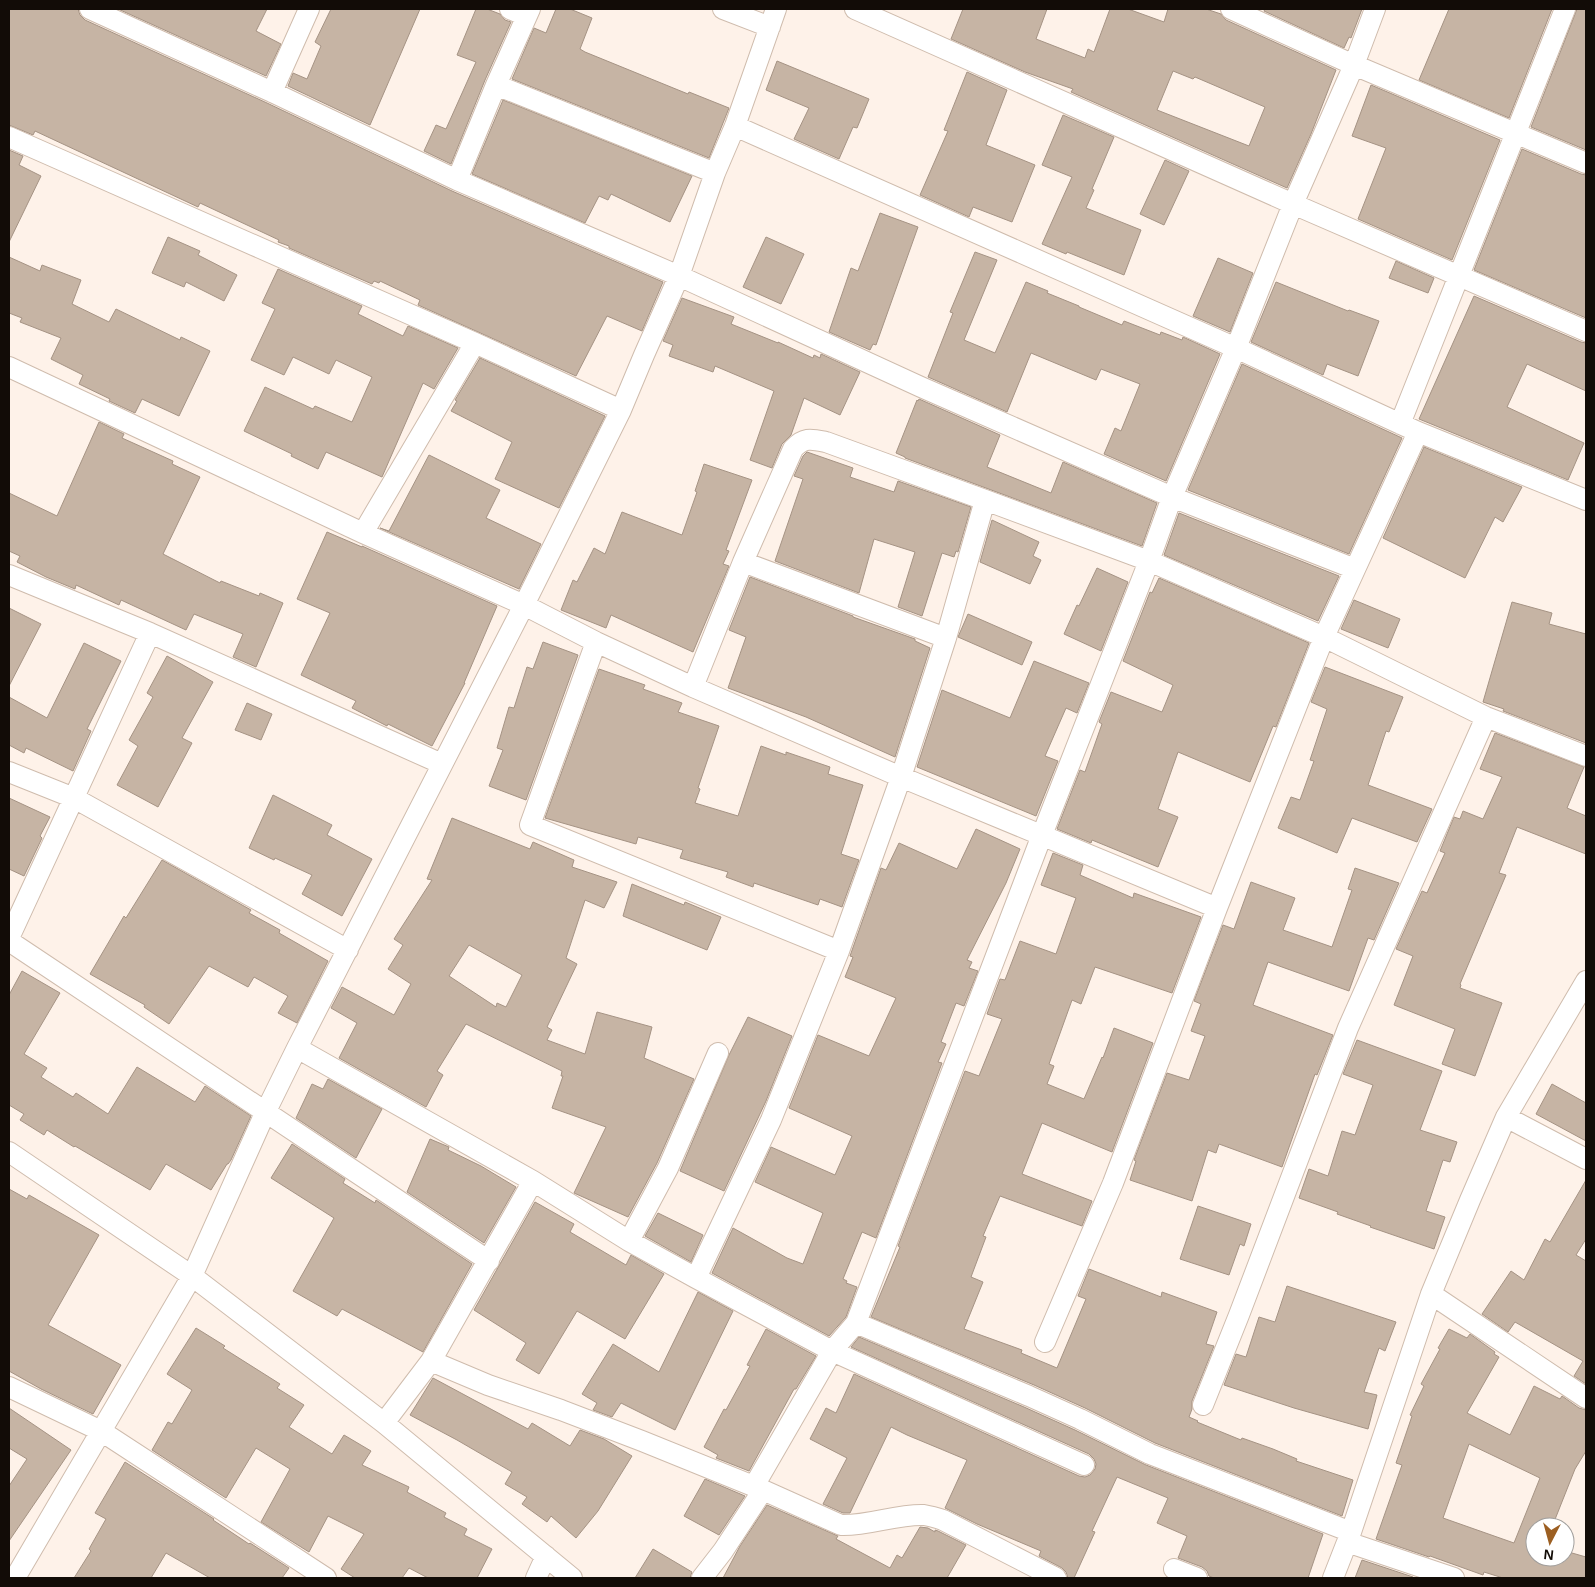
<svg xmlns="http://www.w3.org/2000/svg" width="1595" height="1587" viewBox="0 0 1595 1587" font-family="Arial,sans-serif">
	<style>
		.building { fill: #c6b4a4; stroke: #a59384; fill-rule: evenodd }
		.lines { fill: none; stroke-linecap: round; stroke-linejoin: round }
		.street-casing { stroke: #cfbcad; stroke-width: 22 }
		.street { stroke: #fff; stroke-width: 20 }
	</style>
	<rect width="100%" height="100%" fill="#fef2e9"/>
	<path class="building" d="M9,9H78L80,15L85,20L267,103L452,191L663,282L642,331L607,316L576,376L418,305L420,300L380,281L379,283L374,281L372,284L289,248V246L278,242L279,240L200,203L198,207L35,131L33,135L9,125Z
		M118,9H267L256,31L281,44L266,76Z
		M331,9H420L370,125L288,86L293,73L307,79L321,46L315,42Z
		M476,9H487L500,14L505,20L511,22L485,80L451,164L424,151L436,125L446,129L476,62L457,55Z
		M556,9H570L592,18L580,49L585,52L688,94L689,92L729,108L709,158L512,79L534,28L546,33Z
		M963,9H1047L1036,39L1085,58L1088,49L1094,52L1110,9H1128L1164,22L1168,9H1206L1221,14L1226,20L1336,70L1311,134L1287,188L1071,92L1073,89L1025,72L951,39ZM1173,71L1193,79L1195,77L1265,107L1249,146L1157,110Z
		M1265,9H1362L1351,38L1349,37L1344,48L1264,11Z
		M1449,9H1552L1509,118L1419,80Z
		M1577,9H1586V150L1531,127Z
		M777,61L869,99L857,128L853,127L839,159L794,139L809,108L766,90Z
		M967,72L1007,90L986,145L1035,165L1012,222L973,207L969,217L920,195L948,131L944,130Z
		M1371,85L1500,140L1452,260L1358,219L1386,148L1352,136Z
		M503,100L692,176L670,222L611,194L608,200L599,196L585,223L472,174Z
		M1063,115L1114,137L1092,189L1094,190L1086,208L1141,230L1124,275L1067,252L1066,254L1042,244L1072,177L1042,165Z
		M1522,149L1581,174L1586,175V318L1474,270Z
		M9,150L23,156L19,165L41,176L9,242Z
		M1165,160L1189,171L1164,225L1140,214Z
		M880,213L918,227L876,345L873,344L870,350L829,332L851,268L858,271Z
		M168,237L200,251L198,255L237,275L224,301L186,282L184,287L152,273Z
		M766,237L804,254L781,304L743,287Z
		M975,252L997,260L964,340L995,353L1026,282L1048,291L1047,293L1079,306V307L1122,325L1124,321L1160,335L1161,332L1182,340L1183,337L1220,354L1166,481L1104,454L1115,428L1121,431L1140,384L1101,369L1096,380L1031,353L1007,412L928,377L953,313L950,312Z
		M9,257L40,271L42,265L81,280L72,304L109,322L116,309L180,340L181,337L210,351L179,416L142,399L135,413L109,401L110,399L79,384L83,375L51,359L61,338L20,322L22,318L9,313Z
		M1218,258L1253,273L1230,332L1193,316Z
		M1396,261L1434,278L1428,293L1389,278Z
		M278,269L362,306L358,314L403,336L408,326L458,348L434,389L423,383L382,477L326,452L318,469L291,456L292,454L244,431L265,387L313,409L315,406L352,422L372,377L336,360L329,374L293,357L284,375L251,360L275,309L262,303Z
		M1276,282L1348,311L1349,310L1379,321L1358,376L1327,364L1323,375L1251,342Z
		M1474,296L1581,342L1586,343V391L1527,364L1507,407L1584,443L1568,480L1419,419Z
		M682,298L734,317L731,324L778,343V342L813,358L814,355L820,358L821,354L860,372L840,415L804,398L791,435L782,444L772,468L750,460L774,391L715,366L713,372L669,356L673,345L663,341Z
		M480,358L605,416L559,508L495,479L512,442L451,411L457,401L455,400Z
		M1242,364L1402,438L1349,554L1188,490Z
		M919,399L1000,435L987,467L1051,493L1063,462L1157,503L1142,546L905,458V457L896,453L917,400L918,401Z
		M99,422L124,434L122,438L173,461L172,464L200,477L163,554L220,583L221,581L259,596L260,593L283,603L256,667L233,657L243,634L194,614L186,630L121,600L119,605L76,585L75,589L46,577L17,562L20,556L9,551V493L57,516Z
		M1424,447L1522,487L1503,522L1495,517L1465,578L1383,538Z
		M807,452L853,468L850,477L894,492L898,481L971,507L958,552L956,551L954,557L942,553L922,616L898,607L915,552L874,539L859,593L775,561L803,479L794,476L803,456Z
		M429,455L500,490L486,518L541,544L519,589L380,528L389,531Z
		M704,464L752,480L726,550L729,551L723,564L729,566L693,652L611,615L606,628L561,610L573,580L577,582L594,548L605,554L622,512L682,535L697,492L695,491Z
		M1179,513L1339,576L1318,621L1164,555Z
		M992,520L1039,542L1033,556L1041,560L1030,584L980,562Z
		M327,532L362,547V546L497,606L464,683H465L432,746L388,724L387,726L352,708L356,701L301,675L330,613L297,599Z
		M1097,568L1128,582L1101,651L1064,634L1077,605L1079,606Z
		M750,577L853,616V617L915,639V641L930,648L895,757L806,717L728,688L746,637L729,630Z
		M1159,578L1309,643L1276,727L1273,726L1250,782L1178,752L1158,809L1178,817L1158,867L1092,840L1091,843L1057,829L1080,770L1085,772L1102,724L1099,722L1111,692L1162,712L1173,685L1123,661L1150,592L1152,593Z
		M1354,600L1400,619L1388,648L1341,629Z
		M1512,602L1552,613L1549,624L1586,634V743L1503,711L1504,709L1483,702Z
		M9,608L41,624L9,686Z
		M968,614L1032,642L1022,665L958,637Z
		M543,642L578,655L526,800L489,786L503,750L497,748L509,707L514,708L527,667L533,669Z
		M84,643L121,661L87,729L91,731L73,771L26,748L24,753L9,745V697L47,718Z
		M167,656L213,682L182,738L192,743L158,807L117,785L138,746L129,740L153,697L147,693Z
		M1034,661L1089,683L1077,713L1066,708L1045,756L1058,761L1036,816L917,767L942,690L1010,718Z
		M1325,667L1403,697L1389,732L1386,731L1368,785L1432,809L1417,842L1352,818L1337,853L1278,828L1291,797L1300,800L1314,761L1310,760L1327,709L1311,702Z
		M599,669L645,685L643,689L682,703L678,712L719,726L698,788L700,789L695,803L738,816L761,746L786,755V752L830,767L828,774L863,785L841,854L859,860L842,907L820,899L818,905L754,883L753,887L726,877L728,872L680,858L683,850L638,837L636,844L545,818Z
		M247,703L272,714L261,740L235,730Z
		M1495,733L1584,767L1567,808L1586,816V854L1517,827L1499,873L1506,875L1460,984L1461,985L1460,988L1502,1003L1475,1076L1442,1064L1455,1029L1394,1005L1413,956L1396,949L1422,891L1427,893L1445,853L1440,851L1454,817L1460,819L1463,811L1483,819L1502,777L1480,769Z
		M273,795L332,825L327,835L372,859L342,916L302,894L312,875L275,858L274,860L249,848Z
		M9,798L50,817L40,836L42,838L24,876L9,869Z
		M452,818L530,849L533,842L574,860L572,867L617,882L604,908L585,900L566,958L577,964L547,1027L552,1030L547,1040L585,1054L597,1012L652,1027L644,1058L694,1079L657,1163L628,1217L574,1193L606,1127L552,1108L563,1076H561L562,1071L466,1024L437,1071L443,1075L426,1107L339,1058L357,1023L331,1008L342,987L394,1015L411,984L388,969L403,945L394,939L432,880L427,879ZM469,945L522,975L506,1007L497,1003L496,1007L449,976Z
		M976,829L1020,849L1006,883L967,960L972,962L969,968L978,971L964,1006L956,1003L941,1042L946,1044L938,1062L942,1063L876,1238L862,1232L843,1279L847,1281L846,1283L857,1287L846,1317L829,1336L712,1273L733,1228L787,1258L803,1264L823,1213L755,1182L771,1147L835,1175L852,1136L789,1108L818,1035L869,1056L896,998L845,977L853,957L850,956L881,868L886,870L899,843L957,869Z
		M1053,853L1083,865L1080,875L1133,898L1134,893L1201,917L1172,993L1095,967L1081,1004L1072,1000L1049,1064L1054,1066L1047,1084L1084,1099L1102,1057L1103,1058L1114,1028L1153,1043L1112,1152L1042,1123L1022,1174L1092,1201L1082,1226L1000,1196L983,1236L986,1237L971,1277L983,1282L964,1329L1022,1350L1021,1353L1057,1368L1086,1299L1078,1296L1089,1269L1161,1297L1162,1292L1217,1312L1206,1344L1214,1346L1192,1401V1409L1189,1417L1198,1421L1197,1422L1241,1440L1242,1438L1273,1449L1297,1459L1296,1461L1353,1480L1342,1516L1155,1443L1085,1408L1034,1385L871,1317L900,1247L898,1246L965,1071L979,1076L1002,1019L987,1014L1000,979L1005,980L1020,941L1056,954L1076,898L1041,885Z
		M162,860L251,910L249,913L280,930L279,933L328,961L297,1023L278,1013L288,996L254,977L248,987L209,966L169,1024L144,1007L145,1005L90,974L124,916L126,918Z
		M1355,868L1399,883L1374,940L1368,938L1349,991L1268,962L1253,1005L1333,1035L1317,1075L1315,1074L1282,1167L1219,1144L1216,1153L1208,1150L1192,1201L1130,1180L1136,1161L1134,1160L1167,1073L1189,1080L1205,1036L1191,1031L1201,1004L1194,1001L1223,925L1234,929L1251,882L1295,898L1283,930L1332,947L1352,890L1348,889Z
		M632,884L684,905L685,902L721,917L707,950L623,916Z
		M22,971L60,993L24,1054L47,1068L41,1077L73,1097L76,1093L108,1114L137,1067L195,1102L205,1086L251,1116L231,1160L228,1164H227L211,1190L166,1164L150,1190L75,1146L74,1147L47,1130L44,1135L20,1120L24,1114L9,1105V995Z
		M748,1017L792,1036L766,1101L724,1191L680,1171L729,1055Z
		M1357,1040L1442,1071L1420,1130L1457,1142L1450,1162L1443,1160L1426,1211L1445,1217L1434,1249L1370,1227L1371,1226L1337,1214L1338,1212L1299,1198L1309,1169L1328,1176L1342,1131L1355,1135L1373,1085L1343,1074Z
		M328,1079L382,1109L356,1158L296,1118L312,1084L323,1089Z
		M1552,1084L1586,1103V1141L1536,1114Z
		M430,1139L449,1147L448,1150L481,1166L516,1187L484,1243L407,1192Z
		M292,1144L345,1179L343,1183L375,1203L376,1200L472,1264L423,1352L342,1309L337,1316L293,1291L334,1218L271,1178Z
		M1586,1180V1239L1576,1255L1586,1261V1384L1574,1376L1583,1361L1515,1322L1508,1332L1482,1314L1511,1271L1524,1280L1545,1239L1550,1242Z
		M9,1189L27,1199L29,1195L99,1235L48,1325L121,1365L93,1414L41,1389L9,1371Z
		M535,1202L574,1224L570,1232L626,1265L631,1255L664,1274L625,1339L577,1311L539,1374L516,1360L526,1343L474,1310Z
		M1198,1206L1251,1224L1244,1246L1240,1244L1229,1275L1180,1259Z
		M658,1213L703,1235L691,1262L645,1236Z
		M1287,1286L1396,1322L1385,1351L1379,1348L1364,1392L1377,1395L1368,1429L1294,1408L1224,1385L1236,1354L1246,1357L1259,1317L1275,1322Z
		M698,1292L733,1311L675,1430L621,1403L612,1417L593,1410L597,1403L582,1394L613,1344L659,1372Z
		M196,1328L225,1346L223,1348L280,1384L277,1388L304,1405L289,1427L332,1454L344,1435L371,1451L362,1465L409,1487L407,1492L446,1513L444,1517L467,1529L464,1535L492,1549L477,1578H428L409,1568L402,1578H355L341,1569L364,1534L328,1516L309,1552L261,1522L290,1469L256,1448L226,1498L152,1450L168,1422L172,1424L192,1390L167,1374Z
		M766,1329L816,1356L796,1389H794L749,1471L716,1458L718,1455L704,1447L724,1409L726,1410L750,1366L747,1365Z
		M1449,1329L1467,1338L1470,1334L1495,1352L1494,1354L1499,1357L1467,1413L1510,1435L1534,1386L1560,1399L1562,1396L1579,1408L1586,1410V1451L1575,1469L1552,1527H1535V1557H1565V1551L1586,1557V1578H1503L1484,1572L1483,1575L1430,1556L1429,1557L1376,1539L1402,1465L1396,1463L1412,1416L1410,1415L1424,1386L1421,1384L1440,1349L1438,1348ZM1469,1444L1540,1478L1514,1543L1443,1518Z
		M859,1337L1024,1407L1075,1430L1146,1465L1323,1534L1308,1578H1214L1209,1576L1207,1571L1202,1567L1178,1558L1187,1536L1157,1523L1168,1498L1117,1477L1092,1531L1095,1532L1074,1578H1068L1066,1572L1062,1568L1039,1556L1041,1551L977,1524L945,1508L967,1460L907,1435L891,1427L850,1513H843L823,1504L847,1458L810,1439L826,1408L836,1413L854,1374L1079,1476L1085,1477L1090,1475L1095,1469L1096,1464L1094,1459L1089,1454L851,1347Z
		M433,1378L528,1429L532,1423L570,1446L580,1430L604,1439L632,1456L598,1511L576,1538L551,1516L547,1522L522,1504L527,1497L505,1484L512,1472L457,1440L410,1415Z
		M9,1408L71,1450L9,1541V1486L27,1459L9,1448Z
		M125,1462L214,1519L213,1520L249,1544L250,1543L289,1568L282,1578H210L166,1553L151,1578H74L91,1551L89,1549L106,1519L95,1513Z
		M705,1479L745,1496L719,1535L684,1516Z
		M767,1505L838,1536L836,1539L890,1568L897,1555L902,1558L920,1527L928,1528L935,1532V1530L938,1531L966,1545L947,1578H723L740,1546Z
		M653,1549L692,1572L690,1578H635Z
		M1362,1560L1413,1577V1578H1355Z"/>
	<g class="lines">
		<g class="street-casing">
			<path id="street" d="M90,9L272,92L457,180L679,276L921,387L1172,497L1355,569
				M510,9L526,16
				M723,9L770,27
				M855,9L1293,204L1586,331
				M1231,9L1354,65L1586,163
				M496,85L715,173
				M272,92L309,9
				M735,126L1236,348L1418,432L1586,500
				M9,137L475,343L621,410
				M457,180L496,85L530,9
				M9,367L363,533L524,605L596,642L693,687L901,777L1217,908
				M1400,424L1565,9
				M363,533L475,343
				M743,562L946,638
				M9,575L150,633L442,764
				M596,642L530,825L839,951
				M693,687L743,562L793,449C804,437 811,439 826,442L985,500L1149,561L1324,637L1486,717L1586,756
				M9,772L74,798L348,950
				M9,938L150,633
				M9,941L489,1261
				M297,1048L533,1181L629,1241L696,1278L832,1351L1084,1465
				M1506,1117L1586,1159
				M9,1152L192,1276L384,1423L572,1578
				M629,1241L668,1168L718,1053
				M696,1278L771,1120L839,951L901,777L946,638L985,500
				M1431,1294L1586,1398
				M856,1323L1029,1396L1080,1419L1150,1454L1351,1532
				M1045,1342L1113,1183L1217,908L1324,637L1418,432
				M431,1361L488,1385L561,1410L642,1441L763,1490L841,1525C869,1526 896,1514 924,1515C930,1516 937,1518 943,1520L1056,1578
				M9,1387L101,1431L326,1578
				M1203,1405L1239,1315L1348,1028L1486,717
				M384,1423L431,1361L533,1181
				M754,1486L832,1351L856,1323L1042,835L1149,561L1172,497L1236,348L1293,204L1354,65L1375,9
				M1347,1542L1454,1578
				M1174,1569L1197,1578
				M15,1578L192,1276L266,1111L297,1048L524,605L621,410L644,355L679,276L715,173L735,126L776,9
				M536,1578L546,1556
				M702,1578L723,1551L763,1490
				M1333,1578L1351,1532L1431,1294L1470,1200L1506,1117L1586,981"/>
		</g>
		<use href="#street" class="street"/>
	</g>
	<rect width="1595" height="1587" fill="none" stroke="#120c07" stroke-width="20"/>
	<g transform="translate(1550 1542) rotate(186)"><circle r="24" fill="#ffffff" stroke="#a09e9c"/>
	<path d="M0-4L9 19L0 12L-9 19Z" fill="#9c5f22"/>
	<text y="-8" font-size="14" font-weight="bold" text-anchor="middle" fill="#120c07">N</text>
	</g>
</svg>
